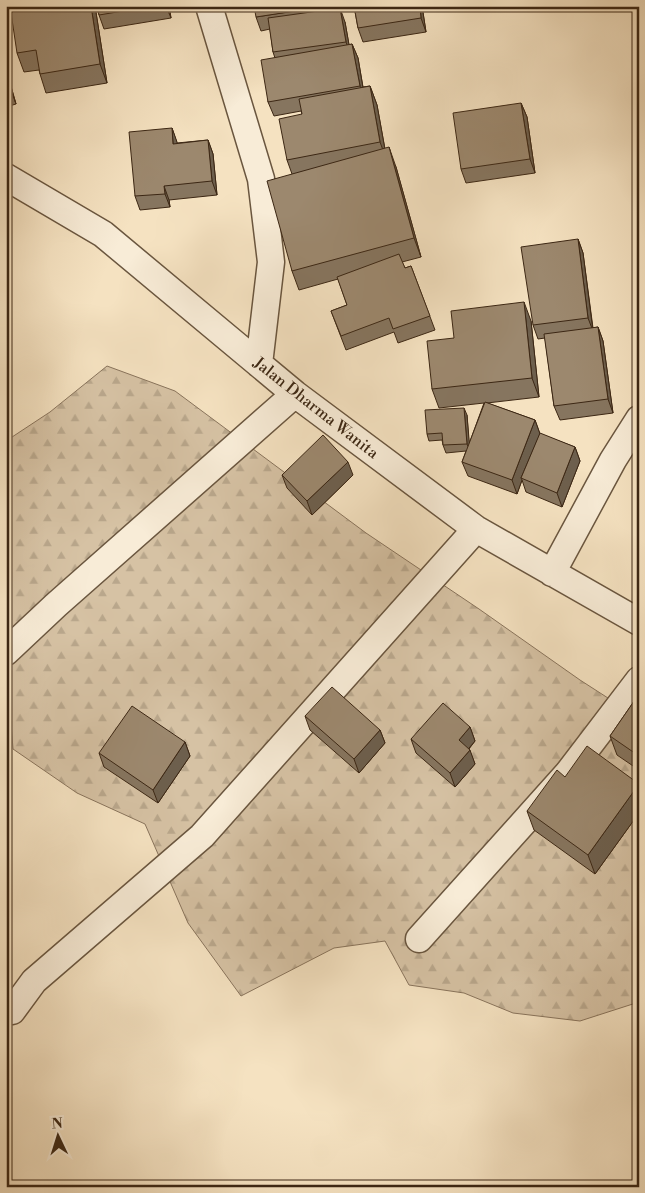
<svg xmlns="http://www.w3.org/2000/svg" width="645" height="1193" viewBox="0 0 645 1193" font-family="'Libre Bodoni',serif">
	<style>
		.forest { fill: url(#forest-firs); stroke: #89745c }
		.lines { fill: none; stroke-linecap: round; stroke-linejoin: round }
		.minor-casing { stroke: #6a563f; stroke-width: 29 }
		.minor { stroke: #f8ecd7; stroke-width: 26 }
		.wall { fill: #86755f; stroke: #3c2714 }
		.shaded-wall { fill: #6d5f4d; stroke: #3c2714 }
		.building { fill: #9c886e; stroke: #3c2714 }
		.labels { text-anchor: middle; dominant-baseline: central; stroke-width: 4; stroke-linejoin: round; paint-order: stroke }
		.street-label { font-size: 16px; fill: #3c2714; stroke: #f8ecd7 }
	</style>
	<defs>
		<pattern id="forest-firs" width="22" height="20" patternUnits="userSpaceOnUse" patternTransform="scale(1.25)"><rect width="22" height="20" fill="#d6c2a4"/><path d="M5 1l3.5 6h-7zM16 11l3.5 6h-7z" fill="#b9a78c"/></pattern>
	</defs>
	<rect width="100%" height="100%" fill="#f5e2c1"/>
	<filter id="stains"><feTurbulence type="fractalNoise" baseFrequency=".004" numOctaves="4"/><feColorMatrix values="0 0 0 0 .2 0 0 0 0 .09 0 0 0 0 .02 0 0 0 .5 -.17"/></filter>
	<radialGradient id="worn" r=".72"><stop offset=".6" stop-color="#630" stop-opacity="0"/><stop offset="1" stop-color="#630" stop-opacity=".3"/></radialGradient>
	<path class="forest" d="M107,366L175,391L366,533L479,609L580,680L639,718V1002L580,1021L513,1013L464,993L409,985L385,941L334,948L241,996L188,923L145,824L77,793L13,749L6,658V441L50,412Z"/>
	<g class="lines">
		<g class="minor-casing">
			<path id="minor" d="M209,6L261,179L271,262L259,364
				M6,177L103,234L295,394L476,529L639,622
				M552,573L613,460L639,419
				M6,652L56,605L295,394
				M419,939L568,773L639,680
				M12,1011L34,981L202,836L476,529"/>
		</g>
		<use href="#minor" class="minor"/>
	</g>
	<path class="wall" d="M95,6L107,83L46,93L40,74L39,70L24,72L17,53Z
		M97,6H169L171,18L104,29L99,15Z
		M325,6L326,10L345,22L349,45L352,44L358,58L363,87L370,86L377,105L385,149L396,167L421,257L402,262L405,268L411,266L435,330L398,343L394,332L346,350L331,311L347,305L338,279L299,290L292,271V174L287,160L302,114L301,111L274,116L268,102L275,58L273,52L270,29L261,31L256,17Z
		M354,6H422L426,32L363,42L358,28Z
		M6,69L16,104L6,107Z
		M521,103L527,117L535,173L466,183L461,169Z
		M172,128L177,143L208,140L213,154L217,195L169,200L170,207L140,210L135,196Z
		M578,239L583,253L593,328L598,327L603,341L613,413L560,420L554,406L545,338L538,339L533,325Z
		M531,321L539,397L487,403L535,420L540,434L575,447L580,461L562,507L526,492L522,480L517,494L468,476L462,462L466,451L446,453L443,445L442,440L429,441L427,434L467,415L469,444L484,403L439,408L432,389L454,338Z
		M282,475H353L312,515L287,488Z
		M639,694V770L617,755L610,736Z
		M305,716L380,730L385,743L359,773L310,730Z
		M470,727L475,741L469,749L475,764L455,787L416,753L411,739Z
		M185,742L190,756L158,803L104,767L99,753Z
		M565,777L639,784V813L595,874L534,830L527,811Z"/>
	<path class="shaded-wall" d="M91,6H95L107,83L100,64Z
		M166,6H169L171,18Z
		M322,6H325L327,21L322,7Z
		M420,6H422L426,32L421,18Z
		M340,8L345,22L351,56L346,42Z
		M352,44L358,58L365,100L360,86Z
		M6,69L16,104L11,90L6,74Z
		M370,86L377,105L387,161L380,142Z
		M521,103L527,117L535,173L530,159Z
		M172,128L177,142L178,158L173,144Z
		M208,140L213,154L217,195L212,181Z
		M389,147L396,167L421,257L414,238Z
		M164,186L169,200L170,207L165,194Z
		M578,239L583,253L593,331L588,318Z
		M524,302L531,321L539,397L532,378Z
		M598,327L603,341L613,413L608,399Z
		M464,408L467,415L470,451L467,444Z
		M535,420L540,434L521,478L522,480L517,494L512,480Z
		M575,447L580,461L562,507L557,493Z
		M348,462L353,475L312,515L307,501Z
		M470,727L475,741L464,754L459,740Z
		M380,730L385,743L359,773L354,759Z
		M185,742L190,756L158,803L153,790Z
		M470,750L475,764L455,787L450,773Z
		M639,784V813L595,874L588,855Z"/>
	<path class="building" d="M10,6H91L100,64L40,74L36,50L17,53Z
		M97,6H153L99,15Z
		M254,6H322V7L256,17Z
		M354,6H420L421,18L358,28Z
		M340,8L346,42L273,52L268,18Z
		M352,44L360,86L268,102L261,60Z
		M6,74L11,90L6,92Z
		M370,86L380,142L287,160L279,119L302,114L299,99Z
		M521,103L530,159L461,169L453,113Z
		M172,128L173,144L208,140L212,181L164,186L165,194L135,196L129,132Z
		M389,147L414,238L292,271L267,181Z
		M578,239L588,318L533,325L521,247Z
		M399,254L405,268L411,266L430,316L393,329L389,318L341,336L331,311L347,305L337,277Z
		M524,302L532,378L432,389L427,341L454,338L451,311Z
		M598,327L608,399L554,406L544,334Z
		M485,402L535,420L512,480L462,462Z
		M464,408L467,444L443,445L442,433L427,434L425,410Z
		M540,433L575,447L557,493L521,478Z
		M323,435L348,462L307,501L282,475Z
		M332,687L380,730L354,759L305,716Z
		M639,694V756L610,736Z
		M443,703L470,727L459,740L470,750L450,773L411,739Z
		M132,706L185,742L153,790L99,753Z
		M587,746L639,784L588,855L527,811L557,770L565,777Z"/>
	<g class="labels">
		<g class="street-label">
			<text transform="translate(316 408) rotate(38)">Jalan Dharma Wanita</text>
		</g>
	</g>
	<rect width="645" height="1193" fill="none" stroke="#f5e2c1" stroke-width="25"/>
	<rect x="8" y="8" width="630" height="1178" fill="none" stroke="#3c2714" stroke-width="2.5"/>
	<rect x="12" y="12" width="620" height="1168" fill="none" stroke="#3c2714"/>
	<g transform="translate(58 1136) rotate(356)" stroke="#f8ecd7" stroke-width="4" paint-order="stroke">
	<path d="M0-4L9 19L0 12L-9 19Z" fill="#3c2714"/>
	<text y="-8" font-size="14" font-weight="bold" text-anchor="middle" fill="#3c2714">N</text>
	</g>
	<rect width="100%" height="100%" filter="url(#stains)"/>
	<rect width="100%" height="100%" fill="url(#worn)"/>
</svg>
